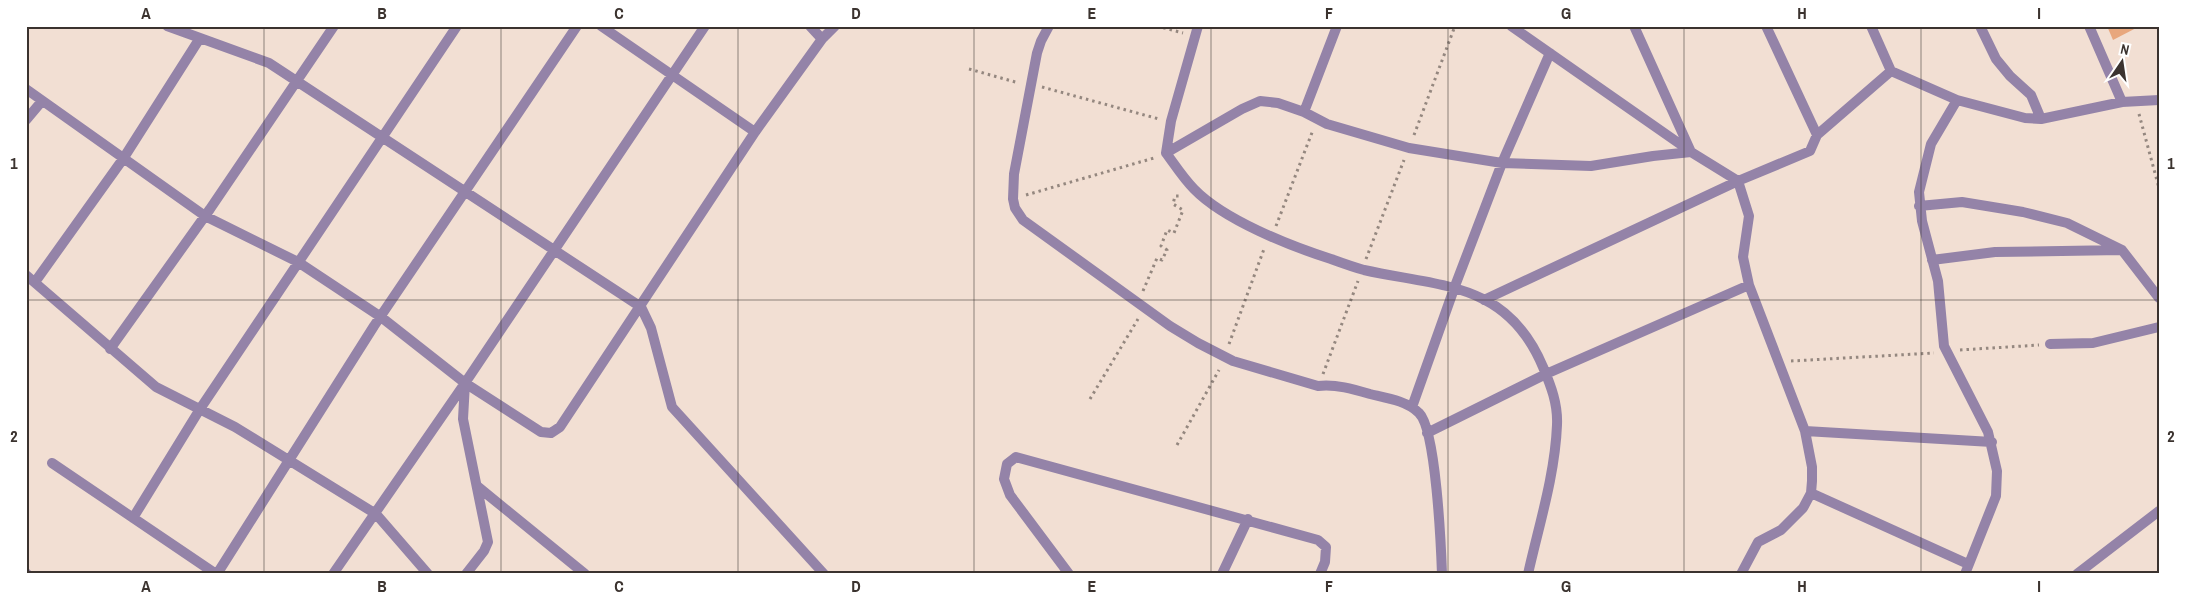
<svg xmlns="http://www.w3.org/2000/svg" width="2185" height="600" viewBox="0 0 2185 600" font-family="'Archivo Narrow',sans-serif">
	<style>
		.pitch { fill: #e8a77d }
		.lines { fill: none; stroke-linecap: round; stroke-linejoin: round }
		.path { stroke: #94877f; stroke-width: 3; stroke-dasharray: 2.5 4; stroke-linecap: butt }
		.minor { stroke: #9483a8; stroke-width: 10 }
		.grid { fill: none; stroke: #3b332f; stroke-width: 1; stroke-opacity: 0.55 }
		.neatline { fill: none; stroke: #3b332f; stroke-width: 2 }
		.grid-label { font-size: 16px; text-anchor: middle; font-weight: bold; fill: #3b332f }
	</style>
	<rect width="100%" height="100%" fill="#f2dfd3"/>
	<path class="pitch" d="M2107,26H2140L2113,40Z"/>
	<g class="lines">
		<path class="path" d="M1157,26L1183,33
			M969,69L1019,83
			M1042,87L1159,119
			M2139,114L2159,188
			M1414,135L1455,26
			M1026,195L1154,158
			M1276,226L1313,130
			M1366,259L1404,160
			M1143,291L1157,258L1162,260L1167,250L1161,246L1167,230L1174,233L1183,210L1173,204L1175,196H1182
			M1229,344L1264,249L1262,248
			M1960,350L2039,345
			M1791,361L1934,353
			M1323,374L1358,281
			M1090,399L1138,319
			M1177,445L1219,370"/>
		<path class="minor" d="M167,26L269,63L641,307L651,328L672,407L824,574
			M601,26L755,132
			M810,26L822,39
			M1049,26L1041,41L1037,53L1014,174L1013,199L1015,208L1023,220L1170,326L1198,343L1233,361L1318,386C1336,384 1353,389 1370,394C1387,398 1407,401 1419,413C1436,429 1441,546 1442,574
			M1198,26L1171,121L1166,153C1175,165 1183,178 1194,189C1224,220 1290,246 1331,259C1342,263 1353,267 1364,270C1440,287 1507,281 1543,367C1551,386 1558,404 1557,425C1555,475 1539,525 1528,574
			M1511,26L1690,151
			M1634,26L1691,152L1738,181L1810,151L1817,135L1766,26
			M1871,26L1891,71L1957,100L2025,118L2041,119L2122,102L2159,100
			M1980,26L1996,59L2010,76L2031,95L2041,119
			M2089,26L2122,102
			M26,89L205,216L298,262L381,317L465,383L541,432L551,433L560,427L755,132L822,39L835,26
			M1957,100L1931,144L1919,192L1922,221L1938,281L1944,346L1988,432L1997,471L1996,496L1965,574
			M1304,112L1337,26
			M26,120L42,101
			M1817,135L1891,71
			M1166,153L1242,109L1260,101L1278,103L1304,112L1327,124L1409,148L1502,163L1591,166L1653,156L1691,152
			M1919,206L1962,202L2023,212L2067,223L2122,250L2159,298
			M1932,260L1995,252L2121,250
			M26,275L156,387L235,427L376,514L428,574
			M35,282L123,159L200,38
			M1484,300L1738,181L1749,216L1743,257L1749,285L1805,431L1812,467V481L1811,493L1803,508L1781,530L1758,542L1741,574
			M2050,344L2093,343L2159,327
			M110,349L210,209L334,26
			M1412,407L1455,286L1502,163L1550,53
			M1805,431L1992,442
			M1427,433L1546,374L1749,285
			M52,463L216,574
			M477,486L585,574
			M1811,493L1968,564
			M133,518L200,409L457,26
			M26,573L27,574
			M217,574L374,326L577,26
			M333,574L465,383
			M466,574L484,551L488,542L463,419L465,383L705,26
			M1069,574L1010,495L1004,479L1007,464L1016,457L1318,540L1326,547L1325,562L1320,574
			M1222,574L1248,519
			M2077,574L2159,511"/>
	</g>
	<path class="grid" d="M264,26V574M501,26V574M738,26V574M974,26V574M1211,26V574M1448,26V574M1684,26V574M1921,26V574M26,300H2159"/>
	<rect width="2185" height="600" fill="none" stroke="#ffffff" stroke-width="55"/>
	<g transform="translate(2122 62) rotate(13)" stroke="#ffffff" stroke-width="4" paint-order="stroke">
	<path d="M0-4L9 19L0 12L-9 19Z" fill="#3b332f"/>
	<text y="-8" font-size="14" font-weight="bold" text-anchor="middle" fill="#3b332f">N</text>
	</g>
	<rect x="28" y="28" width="2130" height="544" class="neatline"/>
	<g class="grid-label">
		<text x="146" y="19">A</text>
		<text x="382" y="19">B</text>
		<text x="619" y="19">C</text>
		<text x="856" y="19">D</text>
		<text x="1092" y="19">E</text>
		<text x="1329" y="19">F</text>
		<text x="1566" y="19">G</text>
		<text x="1802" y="19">H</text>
		<text x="2039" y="19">I</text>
		<text x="14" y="169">1</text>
		<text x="2171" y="169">1</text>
		<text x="14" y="442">2</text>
		<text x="2171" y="442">2</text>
		<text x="146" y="592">A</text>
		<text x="382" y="592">B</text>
		<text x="619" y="592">C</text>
		<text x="856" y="592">D</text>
		<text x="1092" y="592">E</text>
		<text x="1329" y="592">F</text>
		<text x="1566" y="592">G</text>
		<text x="1802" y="592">H</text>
		<text x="2039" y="592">I</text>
	</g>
</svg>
